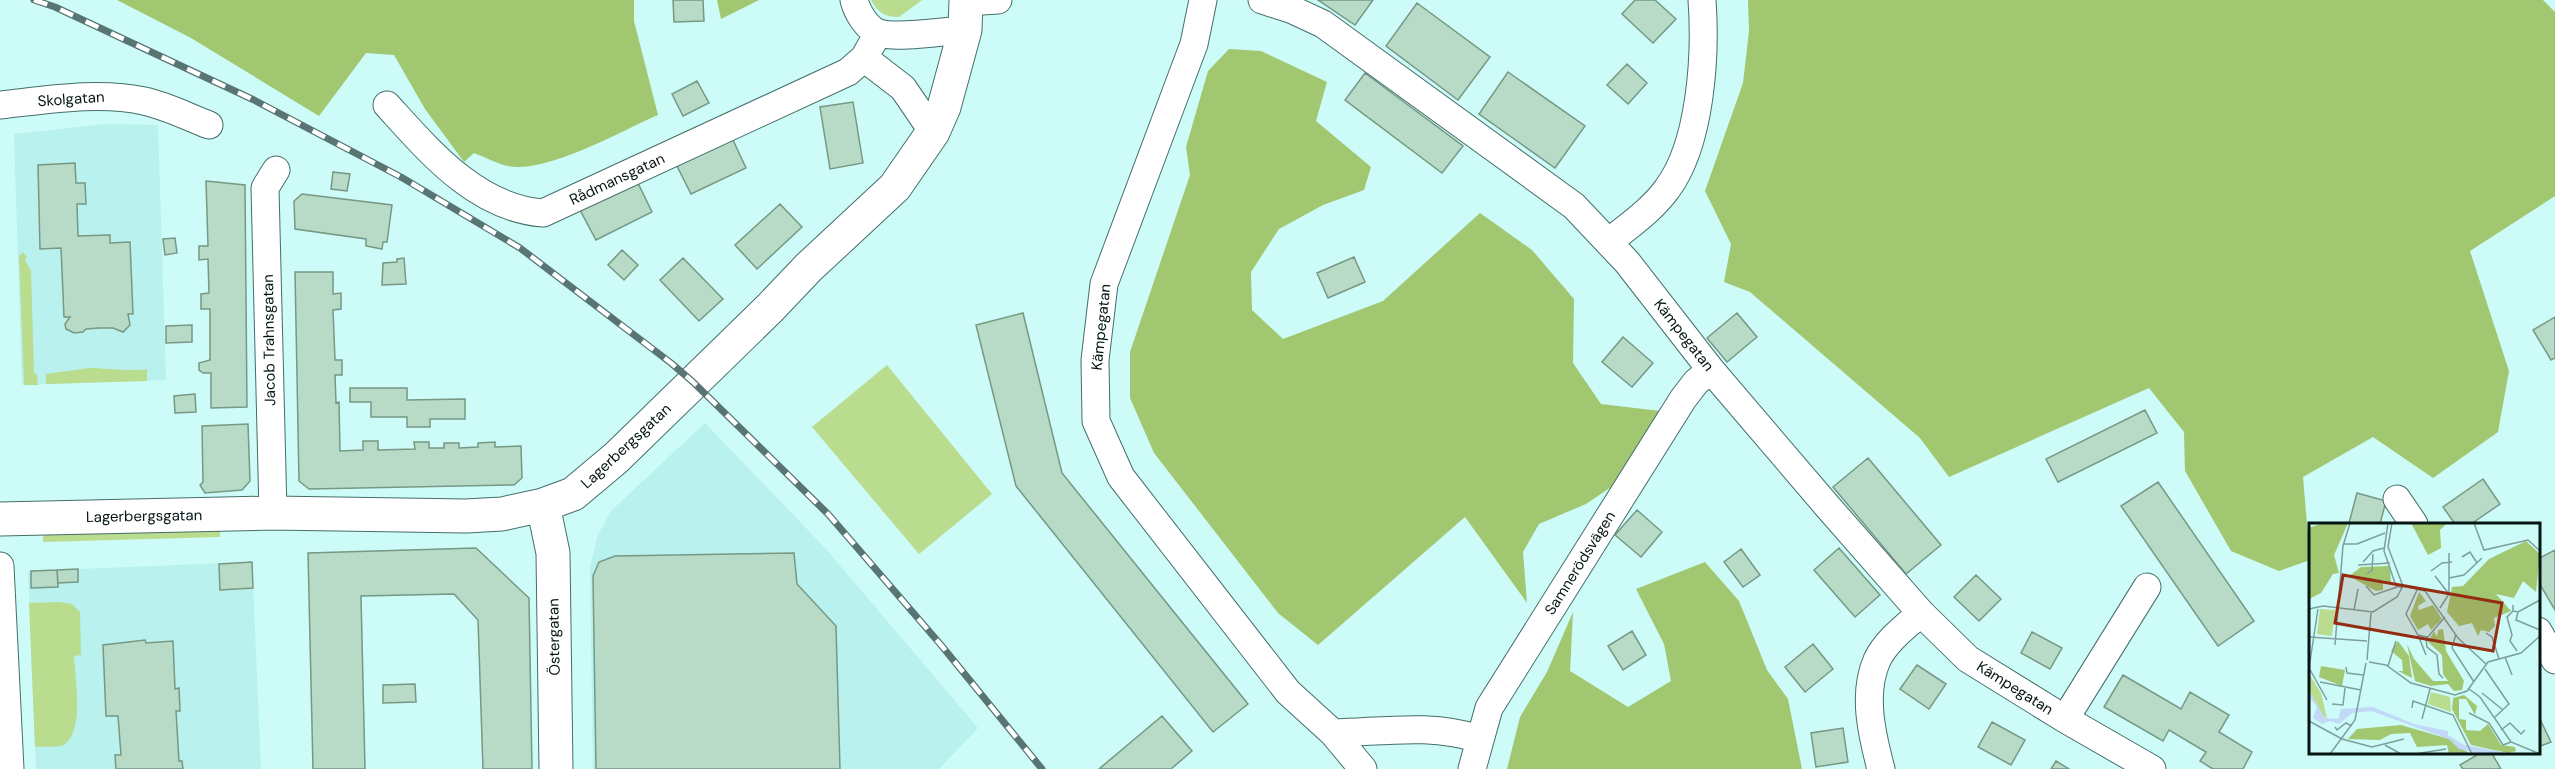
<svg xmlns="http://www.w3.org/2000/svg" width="2555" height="769" viewBox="0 0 2555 769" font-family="'DM Sans',sans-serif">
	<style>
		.built { fill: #b8f1ed }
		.green { fill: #b9dc8f }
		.forest { fill: #a1c770 }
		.building { fill: #b7dbc6; stroke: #769884; stroke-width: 1.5 }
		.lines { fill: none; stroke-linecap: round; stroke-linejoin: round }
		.street-casing { stroke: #446e6b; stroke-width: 29 }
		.secondary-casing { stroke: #446e6b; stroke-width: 35 }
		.street { stroke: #fff; stroke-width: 27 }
		.secondary { stroke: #fff; stroke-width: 33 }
		.rail-casing { stroke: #587573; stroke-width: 7 }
		.rail { stroke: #fff; stroke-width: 4.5; stroke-dasharray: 14; stroke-linecap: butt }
		.labels { text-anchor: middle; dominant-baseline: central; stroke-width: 4.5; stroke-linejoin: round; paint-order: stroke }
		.street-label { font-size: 15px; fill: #041514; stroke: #fff }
		.inset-road { fill: none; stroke: #7d9f9c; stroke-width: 1.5 }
		.view { fill: #942c12; fill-opacity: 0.15; stroke: #942c12; stroke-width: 3 }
		.inset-edge { fill: none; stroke: #041514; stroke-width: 3 }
	</style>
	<rect width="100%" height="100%" fill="#cdfbf7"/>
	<path class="built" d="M106,124L158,125L166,380L22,385L14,134Z
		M705,423L826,549L978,728L939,769H593L590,567L598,535L611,511Z
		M252,562L261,769H36L28,571Z"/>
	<path class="green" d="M871,0H922L899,17C885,17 878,13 871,0Z
		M23,252L27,257L25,260L31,271L34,373L37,374L38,385H24L19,256Z
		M887,365L992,494L919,554L812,427Z
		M89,368C102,368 139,372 147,369V381L46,384V374Z
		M220,529V537L43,542V533Z
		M59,602L72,604L80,612L81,655L74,656C75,678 85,733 63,745C55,748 43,746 35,747L29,603Z"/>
	<path class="forest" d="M117,0H634V21L658,115C619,132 560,166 519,167C504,168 488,158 474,153L464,162L425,109L394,55L366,53L319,116L191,38Z
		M717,0H759L721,19Z
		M1748,0H2543L2555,12V196L2470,251L2509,371L2498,432L2433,478L2373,437L2303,477L2310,560L2279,571L2231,551L2185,471L2184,432L2149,388L1949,477L1920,438L1750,292L1724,282L1731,244L1705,191L1743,83L1749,31Z
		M1229,49L1261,51L1327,82L1316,121L1371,167L1364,190L1323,205L1279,229L1251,272L1252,310L1283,339L1383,301L1480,213L1532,250L1574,299L1573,363L1601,404L1660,411L1614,485L1586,504L1539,524L1523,552L1527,603L1465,517L1318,645L1278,613L1154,453L1130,398V352L1190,175L1186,147L1208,71Z
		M1705,562L1739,601L1767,670L1788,699L1802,769H1507L1520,717L1547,672L1573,612L1570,671L1628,707L1671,681L1664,644L1636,589Z"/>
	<path class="building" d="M673,0H703L704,21L674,22Z
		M1318,0H1373L1355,25Z
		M1635,0H1655L1676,19L1653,43L1622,14Z
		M1417,3L1490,57L1458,100L1386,46Z
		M1627,64L1647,83L1628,104L1607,85Z
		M1508,72L1585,126L1555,168L1479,114Z
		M1365,73L1463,146L1442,173L1345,100Z
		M697,81L709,103L683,116L672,94Z
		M853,102L863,163L830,169L820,107Z
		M732,138L746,168L691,194L676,164Z
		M75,163L76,183H85L86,204H77L78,236L110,235V243L130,242L133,314H128L130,325L123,332L113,328H99L86,329L83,332L74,333L66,329L65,324L70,317H64L61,248L40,249L38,165Z
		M333,172L350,174L347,191L331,189Z
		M206,181L245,185L247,407L211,408V373H203L199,370V363L210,360V309H201V294L209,293L208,259L199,260V246H208Z
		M637,181L652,212L596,240L580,210Z
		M302,194L392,205L387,242H383L382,249L366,246V239L295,229L294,201Z
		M780,204L802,227L757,269L735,245Z
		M175,238L177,253L165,255L163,239Z
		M622,250L638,265L624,280L608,265Z
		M1354,257L1365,282L1328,298L1317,273Z
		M404,258L406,284L382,285L383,263L397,262V259Z
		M683,258L723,299L699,321L660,280Z
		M295,272H333V294L341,293V309L333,310L335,360H342V375H335L336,403L339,402L340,451L363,450V441H378V450L415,449L414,442H429V448H444V443H459V448L478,447V443L495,442V447L521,446L522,478L514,485L309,489L299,481Z
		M1023,313L1062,473L1248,704L1213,732L1016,486L976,325Z
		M1737,313L1757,337L1727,362L1707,338Z
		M2555,317V358L2551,360L2533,330Z
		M192,325V342L166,343V326Z
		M1623,337L1653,363L1632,387L1602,362Z
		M350,388H407V400L465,399V419H430V427H407V417H371V402H350Z
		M195,394L196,412L175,413L174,396Z
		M2145,410L2157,433L2058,482L2046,459Z
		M248,424L250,481L242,490L205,493L200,485L203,482L202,426Z
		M1868,458L1941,545L1906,574L1833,487Z
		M2483,479L2500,504L2471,524H2455L2443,507Z
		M2158,482L2254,621L2218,646L2121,506Z
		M2357,493L2386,501L2380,524L2349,523Z
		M1637,510L1662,532L1641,557L1615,535Z
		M476,548L529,598L532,769H483L478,620L454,594L361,596L365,769H313L308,553Z
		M1839,548L1880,595L1855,617L1814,570Z
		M1741,549L1760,575L1743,587L1724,562Z
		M2555,550V610L2538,581V559Z
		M794,553L797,584L836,626L840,769H596L593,576L599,562L615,556Z
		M252,562L253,588L220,590L219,564Z
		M78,569V582L58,583L57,570Z
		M57,570L58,587L31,588V571Z
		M1976,575L2001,599L1979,621L1954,597Z
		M1632,631L1646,655L1623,670L1608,646Z
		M2032,632L2062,648L2050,669L2021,653Z
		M145,640L146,643L173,641L175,689L179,688L180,711H176L179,761H182L183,769H116L115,755H121L118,716H106L103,645Z
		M1813,644L1833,669L1805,692L1785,667Z
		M1917,665L1946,684L1929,709L1900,689Z
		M2123,675L2181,709L2190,692L2229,715L2219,732L2252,752L2243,769H2213L2200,761L2206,752L2169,730L2163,741L2104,707Z
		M415,684L416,702L383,703V685Z
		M2538,715L2551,742L2538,747Z
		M1162,716L1192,751L1171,769H1099Z
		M1992,722L2025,740L2011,765L1978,747Z
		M1843,728L1848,762L1816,767L1811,733Z
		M2482,752H2491L2501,769H2463L2460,765Z
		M2056,761L2069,769H2051Z"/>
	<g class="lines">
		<g class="street-casing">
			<path id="street" d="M854,0C857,12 867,29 879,33C898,39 944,31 965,30
				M1203,0L1194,44L1104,284L1095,360L1096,421L1121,477L1288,692L1333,733C1382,732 1431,723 1479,739
				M1262,0L1293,10L1323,24L1574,206L1627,262L1711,370L1828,507L1921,613L1968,659L2065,719L2152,769
				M966,2L998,0
				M864,58L903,88L933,132
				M0,105C47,100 98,91 144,101C167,106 188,117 209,125
				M387,105C429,151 476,208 543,213L848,72L864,58L878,33
				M1609,242C1628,226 1652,210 1667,189C1701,144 1706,55 1702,0
				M2397,499L2414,524
				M273,513L265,188L276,170
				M0,566L10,769
				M2538,631L2555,660
				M2065,719L2147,587
				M1333,733L1363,769
				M1472,769L1489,708L1683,399L1696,382L1711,370
				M1881,769C1872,735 1862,694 1877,660C1886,641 1906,626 1921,613"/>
		</g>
		<g class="secondary-casing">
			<path id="secondary" d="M543,505L553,553L556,769
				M0,519L273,513L466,516L502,514L543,505L573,494L616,458L770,308L809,267L895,187L933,132L944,107L965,30L966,0"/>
		</g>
		<use href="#street" class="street"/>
		<use href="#secondary" class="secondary"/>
		<g class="rail-casing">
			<path id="rail" d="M34,0L55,7L254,100L401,177L520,248L671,363L693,382L828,514L941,645L1042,769"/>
		</g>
		<use href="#rail" class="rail"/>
	</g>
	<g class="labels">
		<g class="street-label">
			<text transform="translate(71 99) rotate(-4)">Skolgatan</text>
			<text transform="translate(617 179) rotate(-25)">Rådmansgatan</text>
			<text transform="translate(1101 327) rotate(-84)">Kämpegatan</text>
			<text transform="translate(1684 335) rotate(52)">Kämpegatan</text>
			<text transform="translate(269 340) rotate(-91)">Jacob Trahnsgatan</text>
			<text transform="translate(626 446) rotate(-43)">Lagerbergsgatan</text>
			<text transform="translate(144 516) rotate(-1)">Lagerbergsgatan</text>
			<text transform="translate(1580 563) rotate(-58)">Samnerödsvägen</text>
			<text transform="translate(554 637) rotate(-91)">Östergatan</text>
			<text transform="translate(2015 688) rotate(32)">Kämpegatan</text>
		</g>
	</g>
	<g transform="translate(2309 523)">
		<rect width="231" height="231" fill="#cdfbf7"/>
		<path d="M11,86L26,87L23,113L8,111ZM0,151L12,170L18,195L12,192L0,167ZM122,169L141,174L142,189L119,181Z" fill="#b9dc8f"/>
		<path d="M14,0H39L25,32L30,50L24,51L12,70L0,76V5ZM102,0H138L131,7L132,25L119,32ZM217,18L231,31L227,69L214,58L205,75L187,71L202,88L185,95L186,103L180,109L172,107L169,113L163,100L150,103L138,89L143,64L154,63L180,36ZM81,43L82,60L74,57V67L67,68L40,53L52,44ZM110,69L117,78L109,83L110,87L124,82L133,96L122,107L119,101L109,107L101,93ZM134,106L137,128L155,158L153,167L145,168L139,161L122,163L106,158L98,121L105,136L124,158H139L134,151L133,132L119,119L125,108L128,114L129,107ZM89,118L100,133L103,155L89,148H94L93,137L82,128ZM12,143L36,147L33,163L10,154ZM155,172L168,183L166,192L157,176H150V196L157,197V207L171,208L179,201L192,222L206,224L207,228L199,230L162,222L143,186L144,175ZM92,202L140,216L161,231H140L138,222L108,224L101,210L82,211L71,217L39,216L48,206Z" fill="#a1c770"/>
		<path d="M0,167L16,195L29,196L32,186L64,184L105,201L139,208V212L155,222L205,231H170L150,226L140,216L62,188L43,190L30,201L21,198L13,201L4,195L8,184L0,174Z" fill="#c1d9f7"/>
		<path class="inset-road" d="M79,0L75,28L87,63L94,65M83,0L79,24L94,63M165,0L175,27L219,17L231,28M34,21H48L76,10M153,34L161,29L168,40M54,39L64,28L75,25M49,42L81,40M122,48L133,40L143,39M58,51L63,47L64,31M126,53L140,71M140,55L155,52L173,35M57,63L65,72L88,64M94,63L116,68L149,115L177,141M109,65L97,91L109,112L118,114M204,82V88L209,89L231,77M131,85L140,71V30M0,86L14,83L64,89L88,74L94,63M45,87L49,66M204,88L198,94L203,112L201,118L208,128M209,89L207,97L231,107M177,110L183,114L190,136M147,111L143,125L165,159M109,112L117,132M0,114L58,118M26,122L34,23L41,0M196,134L203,152M58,137L62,90M60,139L77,142L102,160L146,172L158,168L179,139L212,130L231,113M79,143L87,118M37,144L38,150L54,152M0,145L9,86M0,145L18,177M176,146L200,181L185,195M134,155L130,151L128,132L118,124L117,116L136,94M11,159L52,167M160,166L171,174L202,219L231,231M173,170L194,187M23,181L34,182L36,165M103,185L104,178L144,192L163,231M160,190L180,200L194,222L202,219M113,196L121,166M0,198L33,216L63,224L95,216M26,204L28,207L37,200L43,203M192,207L201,200L212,211L216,207M76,222L92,231M21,231L46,197L57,140M106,231L137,226"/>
		<path class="view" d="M34,52L193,80L184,128L26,100Z"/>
		<rect width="231" height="231" class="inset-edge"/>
	</g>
</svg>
